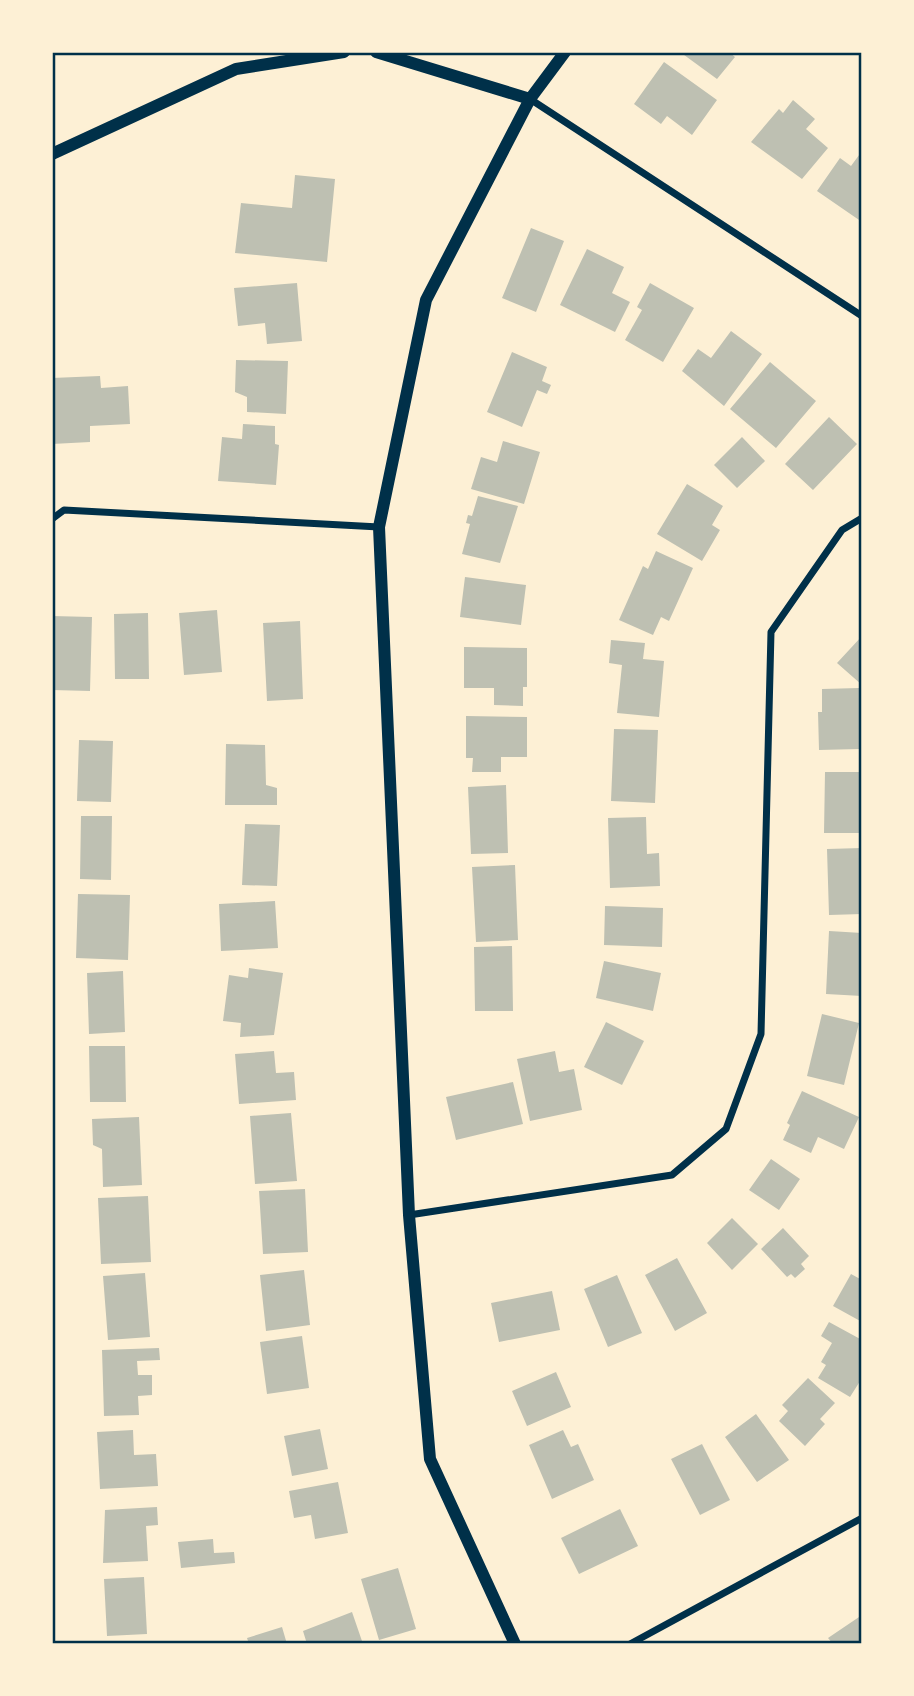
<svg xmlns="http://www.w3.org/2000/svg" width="914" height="1696" viewBox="0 0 914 1696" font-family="Jost,sans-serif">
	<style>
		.building { fill: #bec0b2 }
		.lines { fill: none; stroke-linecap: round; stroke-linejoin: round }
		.minor { stroke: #003049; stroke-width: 7 }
		.tertiary { stroke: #003049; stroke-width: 12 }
		.neatline { fill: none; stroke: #003049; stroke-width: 2.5 }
	</style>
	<rect width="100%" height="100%" fill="#fdf0d5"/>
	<path class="building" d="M680,52H729L735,57L717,79Z
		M664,62L717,100L692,135L667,116L661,124L634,104Z
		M793,100L815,119L806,129L828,148L802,179L751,142L779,109L783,113Z
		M862,151V222L817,191L840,158L851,166Z
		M295,175L335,179L327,262L235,253L241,203L292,208Z
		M531,228L564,241L536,312L502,298Z
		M587,249L624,267L612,293L630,302L615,332L560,305Z
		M297,283L302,341L267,344L265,323L238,326L234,288Z
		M650,283L694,308L663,362L625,340L642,310L637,307Z
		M731,331L762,354L724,406L682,371L698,349L711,358Z
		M512,352L547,367L542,381L551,385L547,394L537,390L522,427L487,412Z
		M236,360L288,361L286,414L247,412V397L235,392Z
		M770,362L816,401L776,448L730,409Z
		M100,376L101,388L128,386L130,424L90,426V442L52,444V378Z
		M829,417L857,444L813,490L785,464Z
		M243,424L275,426V444L279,445L276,485L218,481L222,437L242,439Z
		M742,437L765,461L737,488L714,465Z
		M503,441L540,452L524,504L471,489L481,457L497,462Z
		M687,484L723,506L712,525L720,530L702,561L657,534Z
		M478,496L518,506L500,563L462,554L470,524L466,523L468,515L472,516Z
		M656,551L693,568L669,621L661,617L653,635L619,620L643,566L648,569Z
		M465,577L526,585L521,625L460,617Z
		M217,610L222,672L184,675L179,613Z
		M148,613L149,679H115L114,614Z
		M52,616L92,617L90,691L52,690Z
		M300,621L303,699L267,701L263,623Z
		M862,636V685L837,663Z
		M611,640L645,643L643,659L664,661L659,717L617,713L622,665L609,663Z
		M464,647L527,648V687H523V706L494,705V688H464Z
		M859,688V749L819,750L818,712H822V689Z
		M466,716L527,717V757H501V772H472L473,758H466Z
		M614,729L658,730L655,803L611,801Z
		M79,740L113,741L111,802L77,801Z
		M226,744L265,745L266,785L277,788V805H225Z
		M825,772H862V833H824Z
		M506,785L508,853L471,854L468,787Z
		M81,816H112L111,880L80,879Z
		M646,817L647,854L659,853L660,886L610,888L608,818Z
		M245,824L280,825L277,886L242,885Z
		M862,848V914L829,915L827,849Z
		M515,865L518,940L476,942L472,867Z
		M78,894L130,895L128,960L76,958Z
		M275,901L278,948L221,951L219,904Z
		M605,906L663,908L662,947L604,945Z
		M829,931L862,933V996L826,994Z
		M512,946L513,1011H475L474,947Z
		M604,961L661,973L653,1011L596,998Z
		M249,968L283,973L274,1035L240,1037L241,1023L223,1021L229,975L248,978Z
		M123,971L125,1032L89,1034L87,973Z
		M822,1014L859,1023L844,1085L807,1076Z
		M606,1022L644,1041L622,1085L584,1067Z
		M89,1046H125L126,1102H90Z
		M274,1051L276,1073L294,1072L296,1100L239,1104L235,1054Z
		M555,1051L559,1072L574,1069L582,1110L530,1121L517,1059Z
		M513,1082L523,1124L456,1140L446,1097Z
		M802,1091L859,1117L844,1149L818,1137L811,1153L783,1140L790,1125L787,1123Z
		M291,1113L297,1181L255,1184L250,1116Z
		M139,1117L142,1185L103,1187L102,1149L93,1145L92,1119Z
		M771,1159L800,1179L779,1210L749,1190Z
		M305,1189L308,1252L263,1254L259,1191Z
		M148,1196L151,1262L101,1264L98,1198Z
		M732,1218L758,1244L732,1270L707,1243Z
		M783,1228L809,1256L801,1264L805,1269L795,1278L791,1274L787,1277L761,1249Z
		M677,1258L707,1313L675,1331L645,1275Z
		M304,1270L310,1325L266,1331L260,1275Z
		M145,1273L150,1337L108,1340L103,1276Z
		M851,1274L862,1280V1322L833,1306Z
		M617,1275L642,1333L608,1347L584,1289Z
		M552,1291L560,1330L499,1342L491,1303Z
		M829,1322L862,1340V1378L850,1397L818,1378L826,1365L821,1362L832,1343L821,1336Z
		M302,1336L309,1388L267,1394L260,1342Z
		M159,1348L160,1360L137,1361L138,1375H152V1395L138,1396L139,1415L104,1416L102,1350Z
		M556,1372L571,1407L527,1426L512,1391Z
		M808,1378L835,1403L820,1419L825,1424L805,1446L779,1421L788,1411L782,1405Z
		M756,1414L789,1460L757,1482L725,1437Z
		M320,1429L328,1469L292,1476L284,1436Z
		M133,1430L134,1455L156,1454L158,1486L100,1489L97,1432Z
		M563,1430L571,1447L578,1444L594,1480L552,1499L529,1445Z
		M702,1444L730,1500L700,1515L671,1459Z
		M338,1482L348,1533L315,1539L311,1515L294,1518L289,1491Z
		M157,1507L158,1525L146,1526L148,1561L103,1563L105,1510Z
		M620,1509L638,1546L579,1574L561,1538Z
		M213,1539L214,1553L234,1552L235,1563L181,1568L178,1542Z
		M398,1568L416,1629L379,1640L361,1579Z
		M144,1577L147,1634L107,1636L104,1579Z
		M352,1612L363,1644H307L303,1631Z
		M862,1615V1644H833L828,1638Z
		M282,1627L287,1644H249L247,1638Z"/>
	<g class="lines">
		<path class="minor" d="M530,99L862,316
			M52,519L64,510L379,527
			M409,1215L672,1175L726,1129L761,1034L771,632L842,530L862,518
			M630,1644L862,1518"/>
		<path class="tertiary" d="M376,52L530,99
			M52,154L236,69L344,52
			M515,1644L430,1459L409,1215L379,527L426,300L530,99L565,52"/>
	</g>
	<rect width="914" height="1696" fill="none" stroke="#fdf0d5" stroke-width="108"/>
	<rect x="54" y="54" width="806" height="1588" class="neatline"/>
</svg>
